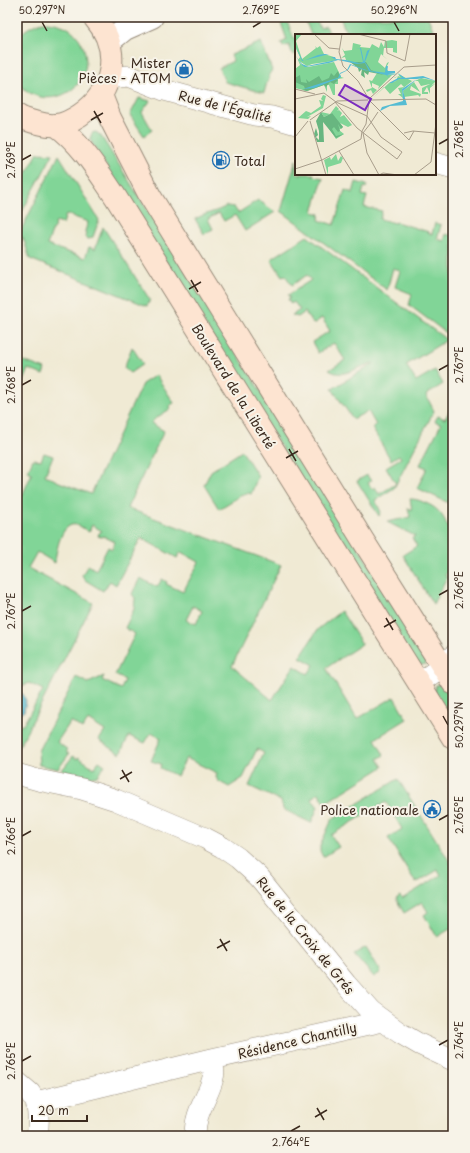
<svg xmlns="http://www.w3.org/2000/svg" width="470" height="1153" viewBox="0 0 470 1153" font-family="'Playpen Sans',sans-serif">
	<style>
		.green { fill: #81d597; stroke: #5e805a; fill-rule: evenodd }
		.water { fill: #55bcd3; stroke: #487378 }
		.lines { fill: none; stroke-linecap: round; stroke-linejoin: round }
		.minor-casing { stroke: #968a79; stroke-width: 22 }
		.tertiary-casing { stroke: #968a79; stroke-width: 24 }
		.secondary-casing { stroke: #968a79; stroke-width: 24 }
		.minor { stroke: #fff; stroke-width: 21 }
		.tertiary { stroke: #fff; stroke-width: 22 }
		.secondary { stroke: #fde4d1; stroke-width: 22 }
		.ticks { fill: none; stroke: #3b2a1e; stroke-width: 1.5 }
		.labels { text-anchor: middle; dominant-baseline: central; stroke-width: 4; stroke-linejoin: round; paint-order: stroke }
		.poi-label { font-size: 13px; fill: #3b2a1e; stroke: #f7f3e8; text-anchor: end }
		.street-label { font-size: 13px; fill: #3b2a1e; stroke: #f7f3e8 }
		.inset-river { fill: none; stroke: #55bcd3; stroke-width: 2 }
		.inset-road { fill: none; stroke: #a89d8b; stroke-width: 1 }
		.view { fill: #7b2cbf; fill-opacity: 0.15; stroke: #7b2cbf; stroke-width: 2 }
		.inset-edge { fill: none; stroke: #3b2a1e; stroke-width: 2 }
		.neatline { fill: none; stroke: #3b2a1e; stroke-width: 1.5 }
		.ticks-label { font-size: 10px; text-anchor: middle; fill: #3b2a1e }
	</style>
	<rect width="100%" height="100%" fill="#f7f3e8"/>
	<filter id="ink" filterUnits="userSpaceOnUse"><feTurbulence type="fractalNoise" baseFrequency=".025" numOctaves="2"/><feDisplacementMap in="SourceGraphic" scale="8" xChannelSelector="R" yChannelSelector="G"/><feConvolveMatrix kernelMatrix="1 2 1 2 8 2 1 2 1" color-interpolation-filters="sRGB"/></filter>
	<filter id="wash" filterUnits="userSpaceOnUse"><feTurbulence type="fractalNoise" baseFrequency=".012" numOctaves="4" result="noise"/><feDisplacementMap in="SourceGraphic" scale="16" xChannelSelector="R" yChannelSelector="G"/><feGaussianBlur stdDeviation="0.9" result="paint"/><feColorMatrix in="noise" values="0 0 0 0 0 0 0 0 0 0 0 0 0 0 0 0 0 1.4 0 .05"/><feComposite in="paint" operator="in"/></filter>
	<g filter="url(#wash)">
		<rect width="100%" height="100%" fill="#f0ead4"/>
		<path class="green" d="M312,17H315L320,28L326,26L330,35H311L305,19Z
			M340,17H428L435,35L421,32L420,35H389V34L347,35Z
			M287,21L294,39H296V54L293,55L289,45L283,47L281,43L287,40L281,23Z
			M43,22C51,22 57,23 64,26C81,33 90,55 84,73C77,93 53,103 34,95C27,92 22,87 17,82V38C25,29 32,25 43,22Z
			M261,42L272,70L269,75V80L267,82L264,93L225,82L219,68L233,61L231,55Z
			M139,98L150,101L142,112L152,130L144,136L130,115Z
			M96,132L101,136L428,659L426,664L421,665L415,662L93,145L90,139L92,133Z
			M38,153L53,154L17,221V190Z
			M59,155L99,220L93,237L89,239L86,238V235L85,231L88,222L66,214L63,224L56,222L47,245L85,258L89,247L95,249L103,227L150,300L147,306L30,259L23,237L17,248V238Z
			M296,160V174H314L313,176L323,178L313,212L320,214L319,220L334,225L345,190L353,193L356,182L367,185L366,188L364,187L362,195L367,196L364,207L382,211L380,219L395,223L396,222L429,232V233L432,234L435,223L441,225L437,239L444,241L446,234L453,236V338L409,305L412,294L395,287L400,271L393,268L387,290L281,211Z
			M258,200L275,212L245,231L235,215L224,221L219,213L208,219L213,229L204,234L195,219C205,213 217,212 227,206L234,207L238,213Z
			M307,236L447,340L406,365L416,381L435,370L443,384L426,395L434,411L394,488L375,500L381,512L379,516L357,481L367,475L371,481L368,483L372,489L375,487L379,494L396,484L386,467L401,458L399,455L391,460L372,428L376,425L368,411L353,419L332,389L374,363C359,365 344,380 329,370L345,360L334,343L318,353L312,342L330,331L322,318L313,324L305,312L298,317L292,315L300,310L294,302L291,304L288,299L290,298L288,295L311,280L307,275L292,285L285,275L282,276L271,259Z
			M17,343L23,346L18,359L45,369L43,375L28,369L18,393H17Z
			M132,347L143,364L130,373L124,368Z
			M156,375L174,403L169,406L170,409L156,418L151,423L164,431L127,508L281,565L232,666L272,700L294,666L308,674L314,665L300,657L318,629L341,611L362,644L326,668L357,719L394,697L407,719L375,739L384,755L378,759L383,767L325,803L319,793L311,798L318,807L311,823L283,809L281,801L249,786L264,753L257,749L243,778L229,787L218,781L216,777L217,773L186,758L177,776L160,768L161,764L151,761L161,738L151,733L145,743L129,736L120,754L99,740L105,731L88,720L82,729L71,721L57,742L68,750L66,752L69,754L58,769L39,765L38,751L76,677L88,683L104,676L102,680L121,689L125,680L115,675L135,634L125,628L134,609L135,598L132,594L140,578L157,587L162,579L167,582L166,584L183,592L199,562L181,552L177,558L141,538L116,585L110,581L103,591L85,580L82,575L88,565L96,570L108,547L112,549L115,542L103,536L101,537L98,536L99,533L102,531L92,525L89,532C85,530 81,526 77,525C61,521 56,551 55,563L37,552L28,568L93,603L17,751V726L23,725L43,690L29,683L17,688V495L22,496L32,473L28,471L33,459L41,460L44,453L53,456L45,475L59,482L91,494L142,384ZM193,606L202,611L196,624L186,620Z
			M453,404V505L417,488L427,468L420,465L441,424L435,421L438,416L445,419Z
			M242,451L258,476L251,494L248,493L243,494L219,509L204,485L211,471Z
			M410,499C415,499 419,500 423,502C437,507 442,513 448,527L453,530V560L445,576L447,577L433,604L403,555L417,546L412,538L415,536L387,522L410,517L408,508L412,510Z
			M441,684H445L453,698V722L434,691L436,685Z
			M73,756L77,759L78,757L94,768L99,761L105,765L97,776L94,777L62,770Z
			M398,779L453,867V933L450,929L437,937L424,915L428,912L422,902L404,913L396,899L400,896L402,899L441,875L438,870L416,883L388,838L402,829L386,802L331,835L339,847L323,857L320,851V846L332,819Z
			M366,947L381,972L374,977L354,954Z"/>
		<path class="water" d="M17,692L23,694L26,701L24,711L17,716Z"/>
	</g>
	<g filter="url(#ink)">
		<g class="lines">
			<g class="minor-casing">
				<path id="minor" d="M109,78L129,76L164,90L254,115L272,117L296,124
					M435,163L453,168
					M419,683L443,666L453,656
					M17,774L38,780L82,789L116,800L205,838L222,847L238,858L259,877L346,984L370,1011L400,1033L419,1044L453,1060
					M17,1082L30,1093L36,1102L212,1059L383,1021
					M36,1102C39,1114 39,1124 37,1136
					M195,1136C195,1110 207,1101 213,1078C215,1072 213,1066 212,1059"/>
			</g>
			<g class="tertiary-casing">
				<path id="tertiary" d="M109,42L125,29L152,17"/>
			</g>
			<g class="secondary-casing">
				<path id="secondary" d="M101,95L110,118L150,196L364,542L453,683
					M17,115C22,119 28,120 34,122C40,123 48,126 55,125C63,125 74,119 80,115C115,91 122,49 94,17
					M56,125C81,143 98,171 115,196L453,738"/>
			</g>
			<use href="#minor" class="minor"/>
			<use href="#tertiary" class="tertiary"/>
			<use href="#secondary" class="secondary"/>
		</g>
	</g>
	<path class="ticks" d="M42,22L47,31M394,22L399,31M253,27L261,22M94,111L101,123M91,120L103,113M439,144L448,139M22,160L31,155M191,280L198,292M189,289L201,282M439,370L448,365M22,385L31,380M289,449L296,461M286,458L298,451M439,595L448,590M22,611L31,606M386,618L393,630M384,627L396,620M443,716L448,725M122,770L129,782M120,779L132,772M439,820L448,815M22,836L31,831M220,939L227,951M217,948L230,941M439,1045L448,1040M22,1061L31,1056M317,1108L324,1120M315,1117L327,1110M291,1131L300,1126"/>
	<defs>
		<g id="shop-ring" transform="scale(0.9)"><circle r="9.5" fill="#f7f3e8" stroke="#1f6fb2" stroke-width="1.5"/><path d="M-5-2.5h2.3a2.7 3.5 0 0 1 5.4 0H5L5.5 6h-11ZM-1.5-2.5h3a1.5 2.3 0 0 0-3 0Z" fill="#1f6fb2"/></g>
		<g id="fuel-ring" transform="scale(0.9)"><circle r="9.5" fill="#f7f3e8" stroke="#1f6fb2" stroke-width="1.5"/><path d="M-5.5-6h7V0h2V4h1.3V-2.5L3-4.5l.8-.8L6-3V5H2.5V1h-1V6h-7ZM-4.2-4.7v3.2H.2V-4.7Z" fill="#1f6fb2"/></g>
		<g id="civic-ring" transform="scale(0.9)"><circle r="9.5" fill="#f7f3e8" stroke="#1f6fb2" stroke-width="1.5"/><path d="M-.6-6.5H3V-4.5H.6V-3L4-1V1h2V6H-6V1h2V-1L-.6-3ZM-1.2 2.5V6h2.4V2.5Z" fill="#1f6fb2"/></g>
	</defs>
	<g fill-rule="evenodd">
		<use href="#shop-ring" x="184" y="69"/>
		<use href="#fuel-ring" x="221" y="160"/>
		<use href="#civic-ring" x="432" y="809"/>
	</g>
	<g class="labels">
		<g class="poi-label">
			<text x="171" y="62">Mister<tspan x="171" dy="15">Pièces - ATOM</tspan></text>
			<text x="234" y="160" text-anchor="start">Total</text>
			<text x="419" y="809">Police nationale</text>
		</g>
		<g class="street-label">
			<text transform="translate(225 106) rotate(14)">Rue de l'Égalité</text>
			<text transform="translate(234 386) rotate(58)">Boulevard de la Liberté</text>
			<text transform="translate(306 935) rotate(51)">Rue de la Croix de Grés</text>
			<text transform="translate(297 1040) rotate(-13)">Résidence Chantilly</text>
		</g>
	</g>
	<g transform="translate(295 34)">
		<rect width="141" height="141" fill="#f0ead4"/>
		<path d="M0,0H7L1,7L7,25L21,14L20,12L22,14L25,12L29,20L39,23L41,26L38,27L17,30L12,32L4,27L6,30L13,33L39,28L46,43L49,44L43,45V50H40V61H38L34,51H32V58L29,51L12,57L0,54V35L5,31L3,26L5,23L0,12ZM97,6L102,7V19L98,18V14H89L88,22L93,26L86,20L83,28L90,34L92,29L94,28L91,34L94,38L101,39L91,40L92,41L102,40L97,41L83,55L84,52L77,49V53L82,56L78,60L76,56L72,58L71,56L77,54L74,46L77,47L82,39L51,26L50,23L46,24L50,21L47,14L49,17L57,16L58,9L66,11L65,13L75,14L77,10L84,14L86,8L89,13L90,7ZM103,40L117,47L121,44L107,55L108,64L103,60H106L103,54L109,53L106,50L95,60L89,53L78,64L94,49L101,47L103,42L100,44H99L103,42L105,43ZM126,44L141,47L136,52L141,49L135,54V60L132,53L129,58H133V60H127V54L135,50L126,52L123,47H120ZM119,48L125,58L116,52L115,56L126,60L125,63L123,61L109,63L108,57ZM28,61L31,62L28,74L37,69L12,83L16,82L13,85L3,84L11,77L16,79L26,72L24,66L28,67L26,65ZM41,72L44,75L42,77L44,76L47,79L45,83L49,81L57,91L53,93L45,89L48,93L44,96L49,100L41,105L31,90L37,79L29,83L26,78L35,80ZM41,120L43,127L46,122L48,124L46,129L33,133V141L29,126L35,123L36,126Z" fill="#81d597"/>
		<path d="M55,28H71L76,36L89,41L74,38L73,41L69,38L70,44L66,41L67,35L64,38L63,34ZM43,37L45,43L41,45L43,46L39,50L35,48L31,53L29,51L12,57L7,56L10,55L9,52L0,48V44L5,41L6,48L12,49L11,45L14,48L24,42L27,47L34,44L36,39L39,42ZM26,78L29,83L37,79L48,93L46,95L43,90L45,97L43,98L39,93L37,95L41,102L49,100L41,104L28,88L29,108H22L19,100L21,94L23,101L21,103L24,106V97L21,87Z" fill="#68b680"/>
		<path d="M0,12L8,27L23,21L29,20H34L36,23H40L41,25L51,26L64,29L68,28L65,14L61,15L66,14L69,28L72,17L75,15L70,28L76,37L102,40L92,41L95,44L91,41L69,36L56,31L53,36L45,40L46,43L42,45L19,54L8,55L42,44L36,43L43,44L45,39L52,36L55,30L74,37L70,29L62,30L43,26L34,29L10,33L7,31L0,21L7,30L12,32L41,26L36,23L34,20L7,27ZM103,39L110,44L128,42L141,47L129,44L122,45L108,57L112,71L95,72L85,77L87,73L108,67L107,55L122,45H104L97,49H94L103,44H107Z" fill="#55bcd3"/>
		<path class="inset-river" d="M92,32L91,38H100"/>
		<path class="inset-road" d="M19,0L34,14L44,15M47,0L44,18L48,32L63,47L75,67L74,64M63,0L91,7L92,19L110,27L115,0M0,55L20,60M75,64L109,33L141,31M0,65L29,59L41,68M76,66L131,65L141,71M75,67L114,106L119,97M40,68L62,94L102,125L107,118L86,103L72,82M41,68L72,82M15,86L42,67L73,66M15,87L31,141M75,90L68,99L72,119L84,141M75,90L83,78M67,97L71,90L74,67M109,99L118,97L140,99M0,103L13,87M44,117L59,141M27,126L66,105L67,97M0,135L27,126M84,141L88,139L103,141M119,141L136,128L141,89"/>
		<path class="view" d="M50,51L76,65L70,76L44,61Z"/>
		<rect width="141" height="141" class="inset-edge"/>
	</g>
	<rect width="470" height="1153" fill="none" stroke="#f7f3e8" stroke-width="44"/>
	<path d="M32 1115v6h55v-6" fill="none" stroke="#3b2a1e" stroke-width="2"/>
	<text x="38" y="1115" font-size="12" fill="#3b2a1e" stroke="#f7f3e8" stroke-width="3" paint-order="stroke">20 m</text>
	<rect x="22" y="22" width="426" height="1109" class="neatline"/>
	<g class="ticks-label">
		<text x="42" y="14">50.297°N</text>
		<text x="261" y="14">2.769°E</text>
		<text x="394" y="14">50.296°N</text>
		<text transform="translate(459 139) rotate(-90)" y="4">2.768°E</text>
		<text transform="translate(11 160) rotate(-90)" y="4">2.769°E</text>
		<text transform="translate(459 365) rotate(-90)" y="4">2.767°E</text>
		<text transform="translate(11 385) rotate(-90)" y="4">2.768°E</text>
		<text transform="translate(459 590) rotate(-90)" y="4">2.766°E</text>
		<text transform="translate(11 611) rotate(-90)" y="4">2.767°E</text>
		<text transform="translate(459 725) rotate(-90)" y="4">50.297°N</text>
		<text transform="translate(459 815) rotate(-90)" y="4">2.765°E</text>
		<text transform="translate(11 836) rotate(-90)" y="4">2.766°E</text>
		<text transform="translate(459 1040) rotate(-90)" y="4">2.764°E</text>
		<text transform="translate(11 1061) rotate(-90)" y="4">2.765°E</text>
		<text x="291" y="1146">2.764°E</text>
	</g>
</svg>
